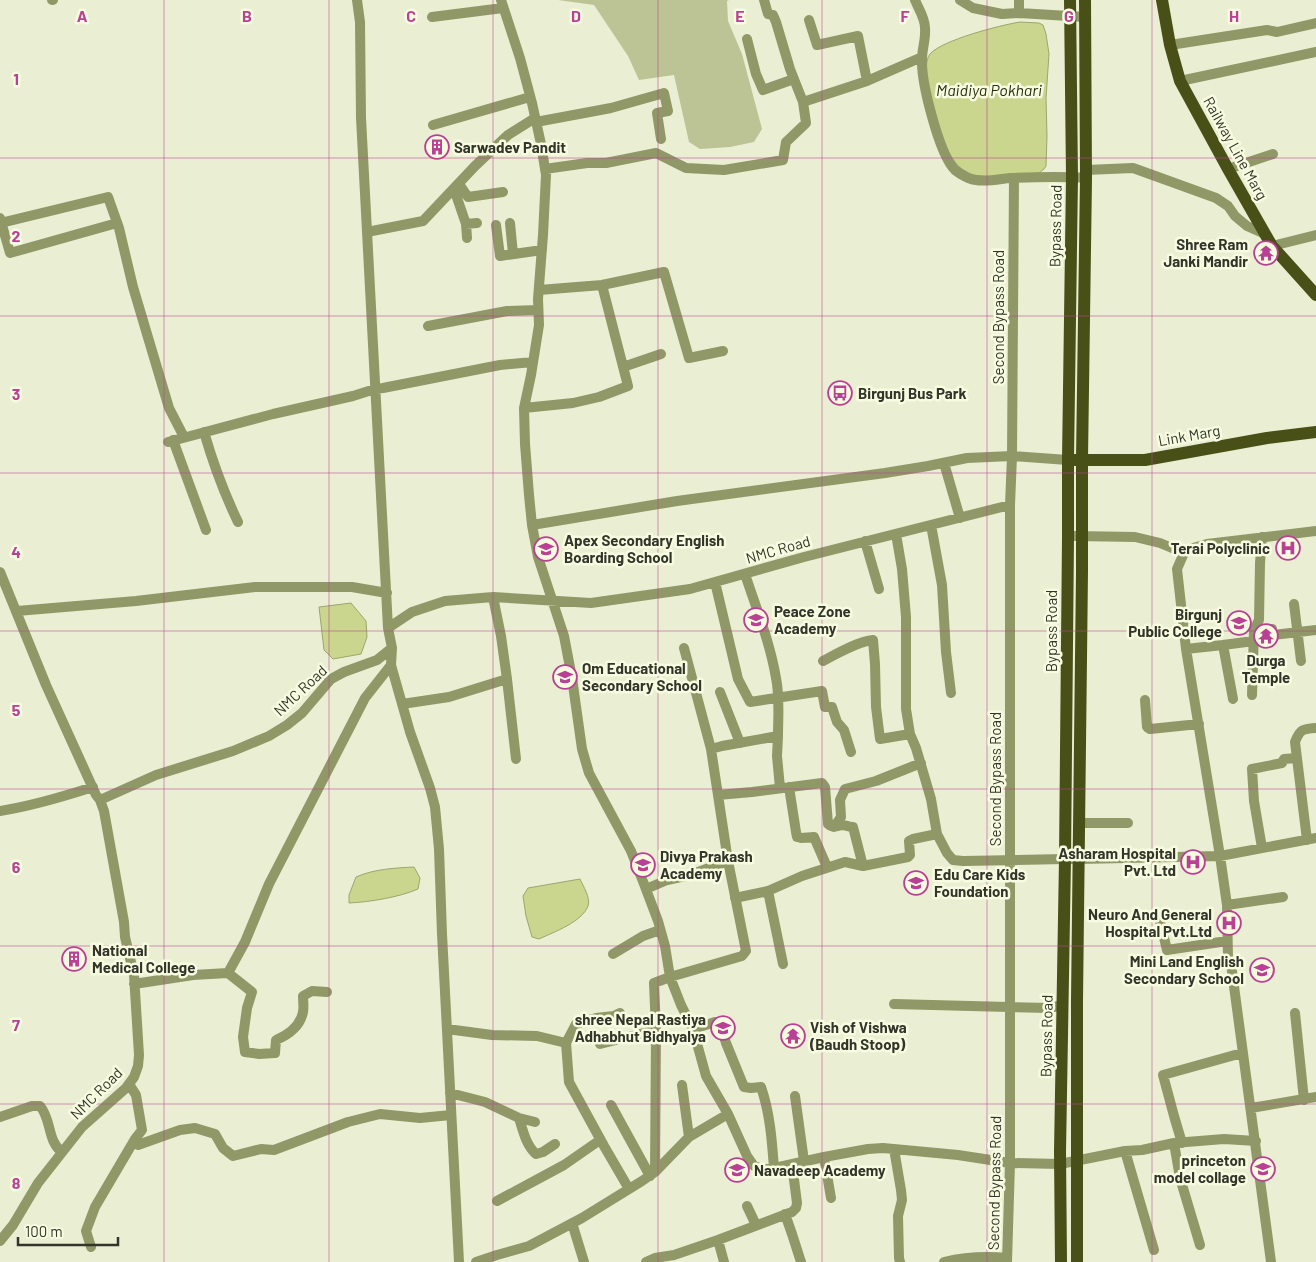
<svg xmlns="http://www.w3.org/2000/svg" width="1316" height="1262" viewBox="0 0 1316 1262" font-family="Barlow,sans-serif">
	<style>
		.green { fill: #bcc496 }
		.water { fill: #cad58d; stroke: #9da56f }
		.lines { fill: none; stroke-linecap: round; stroke-linejoin: round }
		.minor { stroke: #909867; stroke-width: 10 }
		.major { stroke: #495017; stroke-width: 12 }
		.grid { fill: none; stroke: #b94094; stroke-width: 1; stroke-opacity: 0.55 }
		.labels { text-anchor: middle; dominant-baseline: central; stroke-width: 5; stroke-linejoin: round; paint-order: stroke }
		.poi-label { font-size: 15px; font-weight: bold; fill: #33352a; stroke: #f7fce0; text-anchor: start }
		.street-label { font-size: 15px; fill: #33352a; stroke: #f7fce0 }
		.water-label { font-size: 16px; font-style: italic; fill: #2b2f10; stroke: #f7fce0 }
		.grid-label { font-size: 16px; text-anchor: middle; font-weight: bold; fill: #b94094; stroke: #f7fce0; stroke-width: 5; stroke-linejoin: round; paint-order: stroke }
	</style>
	<rect width="100%" height="100%" fill="#eaefd3"/>
	<path class="green" d="M558,0H729L727,1L728,21L742,54L762,129L754,142L730,147L700,149L689,142L674,75L639,80L628,56L594,5Z"/>
	<path class="water" d="M1020,22L1039,23L1043,25L1046,34L1049,54L1046,98L1047,136L1046,166L1044,169L1039,173C1023,174 988,179 974,175C967,173 959,168 955,162C942,147 939,124 933,105C931,98 928,91 927,83C926,75 925,60 930,54C942,40 1001,25 1020,22Z
		M351,603L366,621L367,637L361,654L333,659L324,650L319,607Z
		M414,867L420,878L418,889C400,897 370,902 349,903V895L356,877C374,869 395,868 414,867Z
		M580,879C583,886 591,898 588,906C582,922 554,932 539,939L532,937L526,916L523,896L528,888Z"/>
	<g class="lines">
		<path class="minor" d="M52,0H53
			M357,0L360,22L361,118L388,628
			M501,0L520,58L532,103L541,144L546,175L543,235L538,299L539,325L531,375L524,408L525,444L529,495L532,525L538,557L564,636L572,678L582,749L589,773L631,851L644,884L658,921L665,946L670,977L681,1005L693,1029L706,1076L728,1114L747,1156L754,1166L762,1169H770L824,1157L868,1149L883,1148L958,1155L1010,1163L1060,1164L1125,1151L1142,1150L1174,1143L1224,1139L1256,1141
			M764,0L768,14L773,15L776,22L790,69L803,102
			M915,0C919,10 925,18 925,28C926,39 922,49 922,59C921,82 939,154 955,170C960,174 970,180 976,180C986,182 1000,179 1010,178C1035,177 1061,176 1086,178
			M960,0L973,8L1002,14L1019,13L1085,17
			M1019,0V13
			M432,17L503,8
			M809,20L817,45L858,36L867,81
			M747,39L756,74L763,90L794,79
			M1170,45L1267,30L1277,32L1316,23
			M1180,81L1316,52
			M536,122L611,108L664,93L668,111L657,113L661,139
			M433,125L530,97
			M545,169L587,163H606L656,153L686,168L724,170L783,160L786,142L806,123L803,102L867,81L922,57
			M1228,169L1273,154
			M1086,170L1133,168L1158,177L1216,198L1228,206L1235,216L1247,226L1265,234
			M459,184L468,197L503,192
			M454,189L466,224L467,238
			M0,218L10,253L117,223
			M1,223L108,197L119,228L133,287L169,408L184,437
			M510,223L513,254
			M466,224L477,223
			M496,225L500,256L542,250
			M367,232L423,221L475,166L508,135L535,118
			M1272,246L1316,235
			M539,290L602,285L664,272L689,358L723,351
			M428,326L507,311L538,310
			M623,367L661,354
			M524,408L573,403L599,397L628,386L602,285
			M204,432C213,463 224,493 238,522
			M173,440L206,530
			M168,442L273,414L353,396L375,389L383,388L500,365L533,362
			M944,463L960,518
			M532,525L677,501L885,473L928,466L967,458L1012,456L1068,460
			M931,525L942,585L946,652L951,693
			M896,534L902,569L906,617V709L910,734L916,748L931,799L937,834L947,853L953,860L963,861L1065,859H1079L1220,856L1316,838
			M1075,536L1135,537L1160,543L1184,553
			M865,541L879,589
			M0,572L46,685L96,795L100,800L104,811L124,922L125,937L134,975L139,1055L138,1066L134,1077L126,1088L82,1127L38,1183L13,1225L0,1241
			M715,582L738,679L750,702L822,691L825,707H832L837,722L844,730L851,752
			M1294,604L1301,661
			M17,611L136,601L255,587H352L387,593
			M1273,635L1316,630
			M1223,645L1254,641H1270L1273,635L1272,629L1254,630
			M392,648L391,665L410,732L430,788L435,807L439,849L442,934L459,1262
			M684,648L711,749
			M1186,649L1223,645L1233,699
			M823,661C836,654 859,641 873,640L875,664L876,707L880,739L910,734
			M507,679L516,759
			M720,692L740,743
			M1252,695L1254,630L1259,620L1260,563L1262,537
			M1145,700L1147,727L1150,729L1199,724
			M402,704L449,697L507,679L501,636L493,597
			M778,736L777,756L780,788
			M789,787L796,832L797,837L801,838L814,837L827,867
			M718,795L752,792L822,783L825,787L828,824C833,829 836,826 842,825C845,825 849,827 853,827L863,866
			M100,800L156,775L233,751L269,736L287,725L302,713L331,679L344,672L377,660L392,648L388,628L412,612L445,601L493,597L591,603L690,589L804,557L1010,505
			M0,811C32,806 62,797 93,787
			M1079,823H1128
			M834,827L841,817L840,800L845,789L876,781L921,763
			M1307,840L1295,742C1300,729 1303,729 1316,728
			M1262,848L1254,801L1252,769L1282,763L1284,759L1297,758
			M646,889L667,880L690,875L728,861
			M768,891L783,964
			M735,898L768,891L802,876L845,862L863,866L908,857L910,855L909,841L913,839L937,834
			M1227,905L1283,897
			M1159,917L1167,950L1227,941
			M613,954L643,936L660,930
			M228,973L252,992L247,1008L243,1037L245,1052L259,1054L275,1053L276,1040C288,1035 300,1027 303,1012C304,1007 303,1001 303,996L312,991L327,992
			M134,984L193,975L228,973L245,942L269,884L365,698L391,665
			M894,1004L1049,1008L1063,1005
			M1295,1013L1304,1100
			M447,1029L492,1035L537,1036L566,1043L569,1082L604,1146L629,1189
			M693,1029L715,1022L720,1024L726,1043L744,1087L751,1088L761,1087C770,1113 772,1141 774,1168
			M566,1043L576,1024L596,1018L614,1016L620,1013
			M600,1044L656,1030
			M682,1085L689,1137
			M450,1093L485,1102L519,1118L535,1122
			M795,1096L804,1161
			M611,1105L650,1176
			M1251,1108L1316,1097
			M0,1117L32,1106H40C52,1120 47,1141 62,1152
			M519,1118C523,1131 526,1145 536,1154L543,1152L555,1144
			M135,1139L138,1145L180,1130L195,1128L215,1134L223,1148L233,1156L261,1149L274,1150L348,1122L380,1114L420,1118L451,1115
			M1174,1143L1180,1178L1200,1245
			M1182,1143L1174,1116L1163,1075L1242,1053
			M894,1149L901,1190L902,1200L898,1216L899,1258L900,1262
			M1125,1151L1154,1250
			M824,1157L831,1198
			M655,1172L656,1030L654,983L670,977L742,956L746,951L728,861L711,749L722,746L778,736C778,717 780,697 776,678C770,642 756,608 745,574
			M497,1201L564,1165L600,1140
			M747,1206L756,1225
			M785,1214L792,1234L801,1262
			M572,1223L584,1262
			M718,1240L724,1262
			M91,1247L86,1231L95,1207L135,1139L142,1130L136,1095L129,1084
			M476,1262L497,1255L529,1246L582,1218L642,1181L655,1172L689,1137L728,1114
			M646,1262L655,1258L674,1255L718,1240L792,1212L796,1208L797,1203L792,1164
			M944,1262C965,1257 986,1256 1007,1258
			M1007,1262L1010,1163V505L1012,456L1014,178
			M1271,1262L1231,964L1228,958L1227,905L1220,856L1186,649L1177,569L1184,553L1193,548L1207,544L1316,531"/>
		<path class="major" d="M1162,0L1170,45L1180,81L1228,169L1272,246L1316,295
			M1073,460H1145L1267,438L1316,432
			M1061,1262L1060,1152L1065,859L1068,537V460L1072,177L1070,0
			M1077,1262V1001L1082,572V459L1086,178L1085,0"/>
	</g>
	<path class="grid" d="M164,0V1262M329,0V1262M493,0V1262M658,0V1262M822,0V1262M987,0V1262M1152,0V1262M0,158H1316M0,316H1316M0,473H1316M0,631H1316M0,789H1316M0,946H1316M0,1104H1316"/>
	<defs>
		<g id="building-ring" transform="scale(1.25)"><circle r="9.5" fill="#f7fce0" stroke="#b94094" stroke-width="1.5"/><path d="M-4-6H4V6H1V3H-1V6H-4ZM-2.5-4.3h1.7v1.8h-1.7ZM.8-4.3h1.7v1.8H.8ZM-2.5-1h1.7V.8h-1.7ZM.8-1h1.7V.8H.8Z" fill="#b94094"/></g>
		<g id="temple-ring" transform="scale(1.25)"><circle r="9.5" fill="#f7fce0" stroke="#b94094" stroke-width="1.5"/><path d="M0-6L5-2H3V0L6.5 2.5H4V6H1.5V3h-3V6H-4V2.5H-6.5L-3 0V-2H-5Z" fill="#b94094"/></g>
		<g id="bus-ring" transform="scale(1.25)"><circle r="9.5" fill="#f7fce0" stroke="#b94094" stroke-width="1.5"/><path d="M-5-6H5V4H4V6H2V4H-2V6H-4V4H-5ZM-3.5-4V0h7V-4ZM-3.5 1.2v1.5H-2V1.2ZM2 1.2v1.5H3.5V1.2Z" fill="#b94094"/></g>
		<g id="hospital-ring" transform="scale(1.25)"><circle r="9.5" fill="#f7fce0" stroke="#b94094" stroke-width="1.5"/><path d="M-5-5h3v3.5h4V-5h3V5h-3V1.5h-4V5h-3Z" fill="#b94094"/></g>
		<g id="school-ring" transform="scale(1.25)"><circle r="9.5" fill="#f7fce0" stroke="#b94094" stroke-width="1.5"/><path d="M0-5L7-2L0 1L-7-2ZM-4 1L0 2.5L4 1V4Q0 6-4 4Z" fill="#b94094"/></g>
		<g id="university-ring" transform="scale(1.25)"><circle r="9.5" fill="#f7fce0" stroke="#b94094" stroke-width="1.5"/><path d="M0-5L7-2L0 1L-7-2ZM-4 1L0 2.5L4 1V4Q0 6-4 4Z" fill="#b94094"/></g>
	</defs>
	<g fill-rule="evenodd">
		<use href="#building-ring" x="437" y="147"/>
		<use href="#temple-ring" x="1266" y="253"/>
		<use href="#bus-ring" x="840" y="393"/>
		<use href="#hospital-ring" x="1288" y="548"/>
		<use href="#school-ring" x="546" y="549"/>
		<use href="#school-ring" x="756" y="620"/>
		<use href="#university-ring" x="1239" y="623"/>
		<use href="#temple-ring" x="1266" y="636"/>
		<use href="#school-ring" x="565" y="677"/>
		<use href="#hospital-ring" x="1193" y="862"/>
		<use href="#school-ring" x="643" y="865"/>
		<use href="#school-ring" x="916" y="883"/>
		<use href="#hospital-ring" x="1229" y="923"/>
		<use href="#building-ring" x="74" y="959"/>
		<use href="#school-ring" x="1262" y="970"/>
		<use href="#school-ring" x="723" y="1028"/>
		<use href="#temple-ring" x="793" y="1036"/>
		<use href="#school-ring" x="1263" y="1169"/>
		<use href="#school-ring" x="737" y="1170"/>
	</g>
	<g class="labels">
		<g class="poi-label">
			<text x="454" y="147">Sarwadev Pandit</text>
			<text x="1248" y="244" text-anchor="end">Shree Ram<tspan x="1248" dy="17">Janki Mandir</tspan></text>
			<text x="858" y="393">Birgunj Bus Park</text>
			<text x="564" y="540">Apex Secondary English<tspan x="564" dy="17">Boarding School</tspan></text>
			<text x="1270" y="548" text-anchor="end">Terai Polyclinic</text>
			<text x="774" y="611">Peace Zone<tspan x="774" dy="17">Academy</tspan></text>
			<text x="1222" y="614" text-anchor="end">Birgunj<tspan x="1222" dy="17">Public College</tspan></text>
			<text x="1266" y="660" text-anchor="middle">Durga<tspan x="1266" dy="17">Temple</tspan></text>
			<text x="582" y="668">Om Educational<tspan x="582" dy="17">Secondary School</tspan></text>
			<text x="1176" y="853" text-anchor="end">Asharam Hospital<tspan x="1176" dy="17">Pvt. Ltd</tspan></text>
			<text x="660" y="856">Divya Prakash<tspan x="660" dy="17">Academy</tspan></text>
			<text x="934" y="874">Edu Care Kids<tspan x="934" dy="17">Foundation</tspan></text>
			<text x="1212" y="914" text-anchor="end">Neuro And General<tspan x="1212" dy="17">Hospital Pvt.Ltd</tspan></text>
			<text x="92" y="950">National<tspan x="92" dy="17">Medical College</tspan></text>
			<text x="1244" y="961" text-anchor="end">Mini Land English<tspan x="1244" dy="17">Secondary School</tspan></text>
			<text x="706" y="1019" text-anchor="end">shree Nepal Rastiya<tspan x="706" dy="17">Adhabhut Bidhyalya</tspan></text>
			<text x="810" y="1027">Vish of Vishwa<tspan x="810" dy="17">(Baudh Stoop)</tspan></text>
			<text x="1246" y="1160" text-anchor="end">princeton<tspan x="1246" dy="17">model collage</tspan></text>
			<text x="754" y="1170">Navadeep Academy</text>
		</g>
		<g class="street-label">
			<text transform="translate(1236 148) rotate(61)">Railway Line Marg</text>
			<text transform="translate(1055 226) rotate(-89)">Bypass Road</text>
			<text transform="translate(998 317) rotate(-90)">Second Bypass Road</text>
			<text transform="translate(1189 435) rotate(-10)">Link Marg</text>
			<text transform="translate(778 549) rotate(-16)">NMC Road</text>
			<text transform="translate(1051 631) rotate(-90)">Bypass Road</text>
			<text transform="translate(300 690) rotate(-43)">NMC Road</text>
			<text transform="translate(995 779) rotate(-90)">Second Bypass Road</text>
			<text transform="translate(1046 1036) rotate(-89)">Bypass Road</text>
			<text transform="translate(96 1093) rotate(-45)">NMC Road</text>
			<text transform="translate(994 1183) rotate(-89)">Second Bypass Road</text>
		</g>
		<g class="water-label">
			<text x="989" y="89">Maidiya Pokhari</text>
		</g>
	</g>
	<g class="grid-label">
		<text x="82" y="22">A</text>
		<text x="247" y="22">B</text>
		<text x="411" y="22">C</text>
		<text x="576" y="22">D</text>
		<text x="740" y="22">E</text>
		<text x="905" y="22">F</text>
		<text x="1069" y="22">G</text>
		<text x="1234" y="22">H</text>
		<text x="16" y="85">1</text>
		<text x="16" y="242">2</text>
		<text x="16" y="400">3</text>
		<text x="16" y="558">4</text>
		<text x="16" y="716">5</text>
		<text x="16" y="873">6</text>
		<text x="16" y="1031">7</text>
		<text x="16" y="1189">8</text>
	</g>
	<path d="M18 1237v8h100v-8" fill="none" stroke="#33352a" stroke-width="2.5"/>
	<text x="25" y="1237" font-size="15" fill="#33352a" stroke="#f7fce0" stroke-width="4" paint-order="stroke">100 m</text>
</svg>
